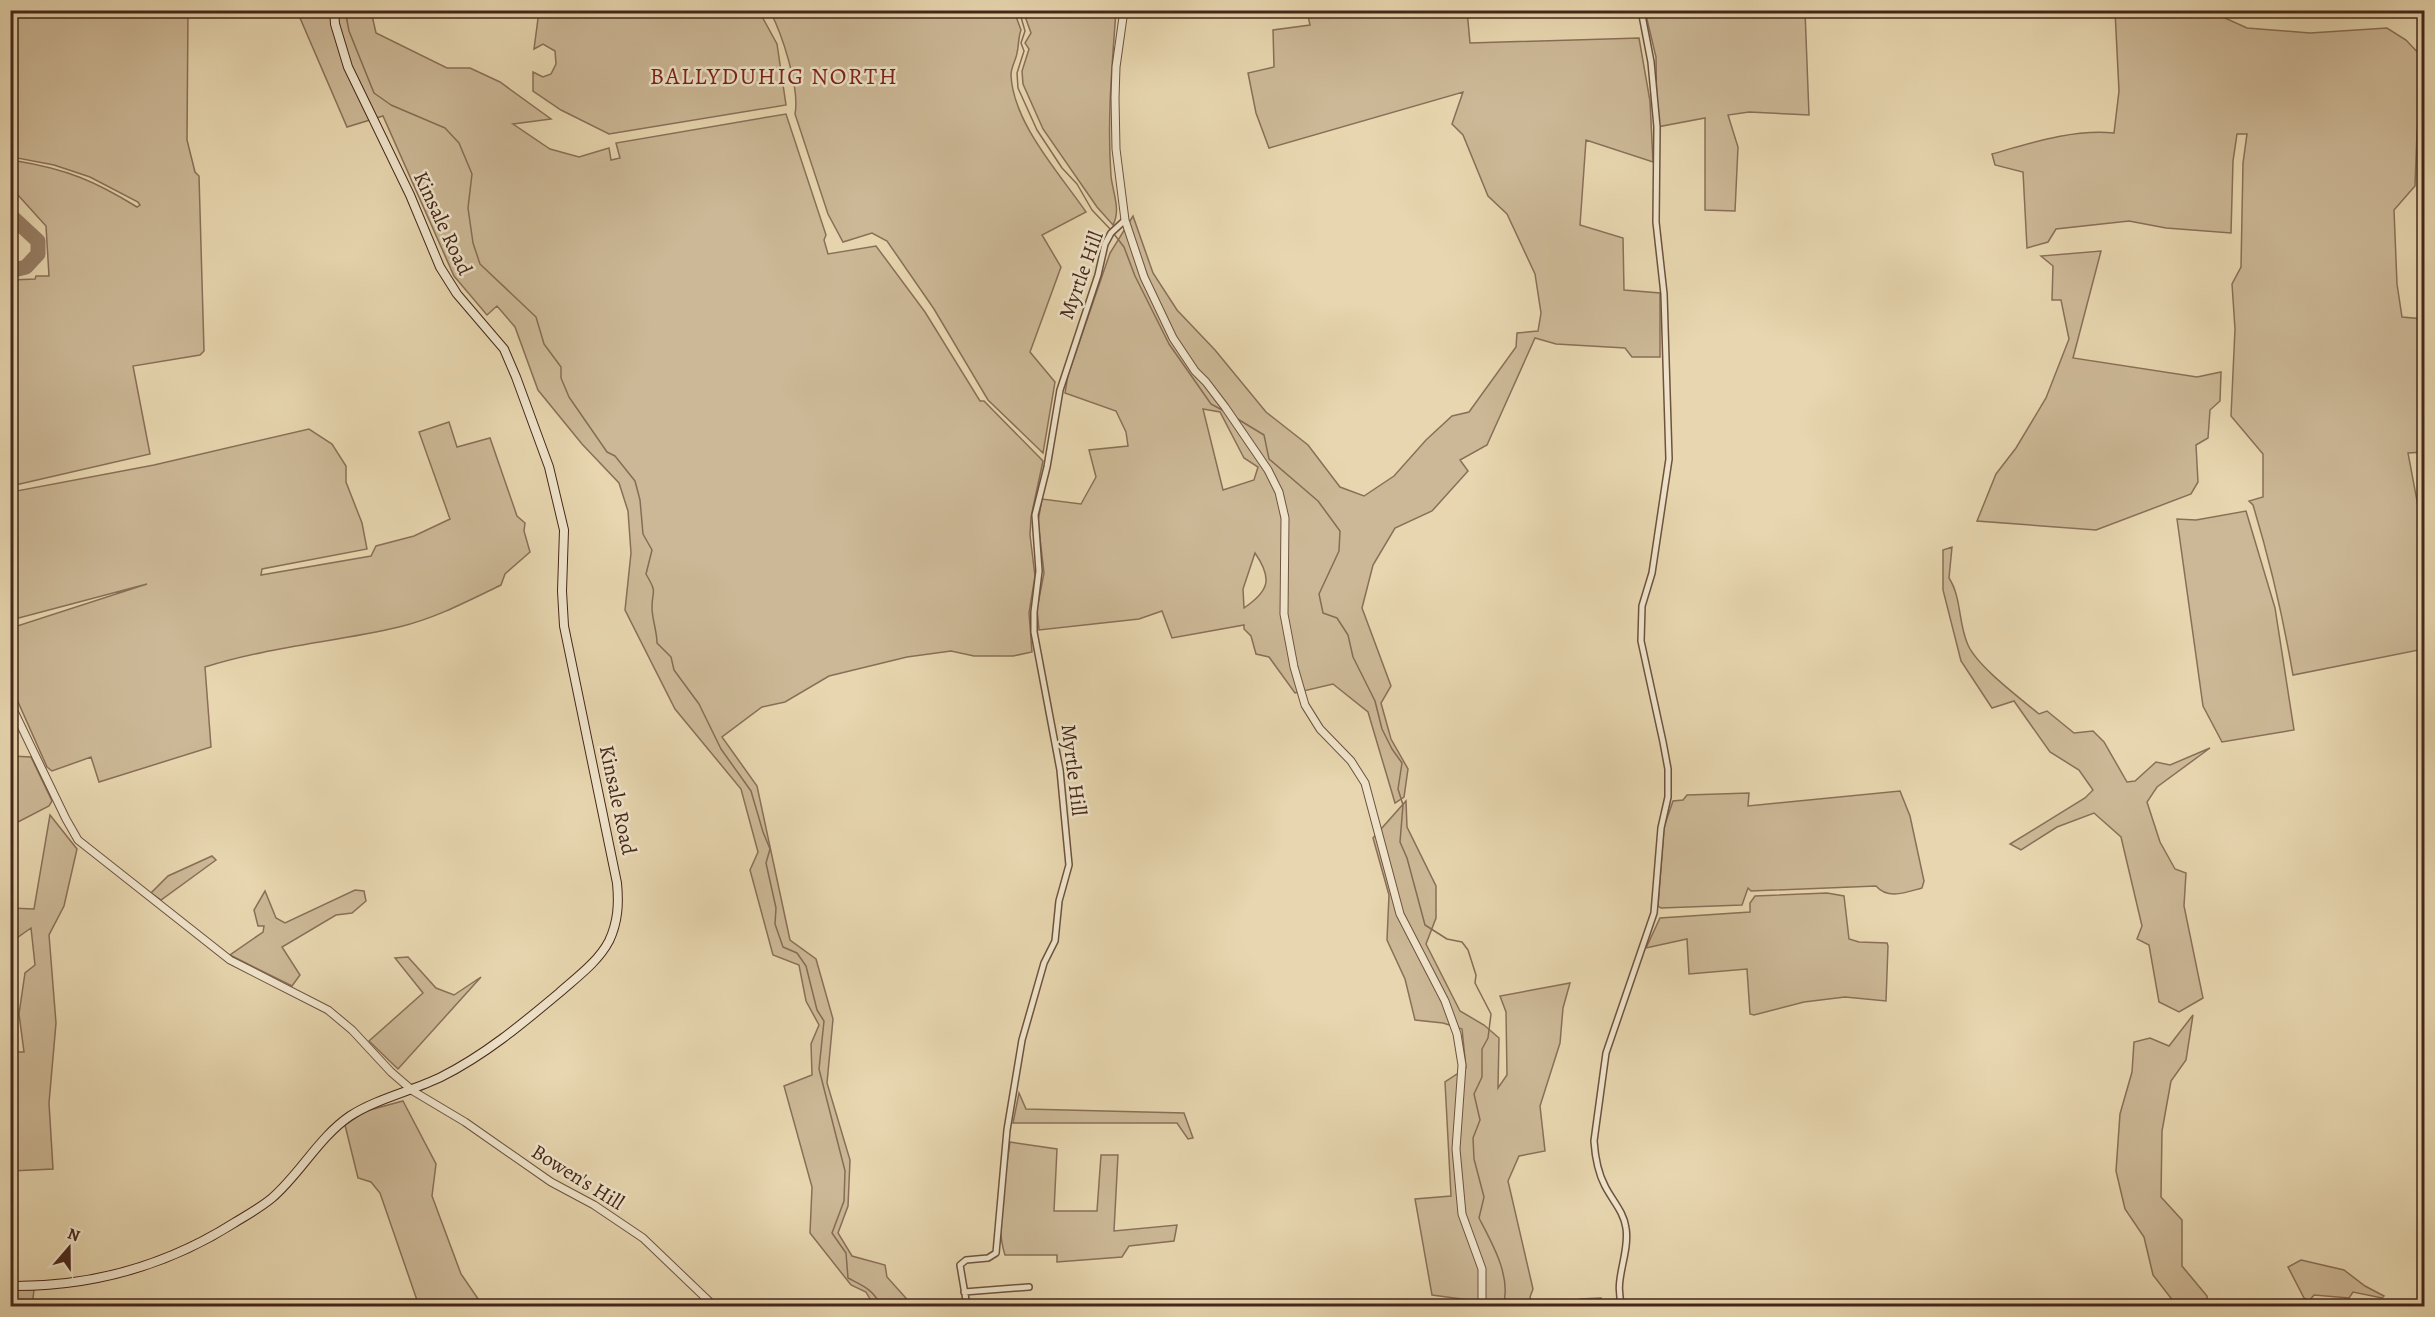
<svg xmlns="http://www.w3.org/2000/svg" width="2435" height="1317" viewBox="0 0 2435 1317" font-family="Alegreya,serif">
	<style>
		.green { fill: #ccb896; stroke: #896f58; stroke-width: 1.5; fill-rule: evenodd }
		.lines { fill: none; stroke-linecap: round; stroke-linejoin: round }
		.stream { stroke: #866c55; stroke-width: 1.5 }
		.taxiway { stroke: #967e64; stroke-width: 15 }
		.minor-casing { stroke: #6e523f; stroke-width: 8 }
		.tertiary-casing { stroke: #6e523f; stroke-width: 9 }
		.secondary-casing { stroke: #46261a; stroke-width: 10 }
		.minor { stroke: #efe4cb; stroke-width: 5 }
		.tertiary { stroke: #efe4cb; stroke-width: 7 }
		.secondary { stroke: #efe4cb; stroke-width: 8 }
		.labels { text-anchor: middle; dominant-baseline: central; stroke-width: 5; stroke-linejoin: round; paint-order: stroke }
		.street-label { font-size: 21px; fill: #46261a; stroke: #efe4cb }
		.quarter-label { font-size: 24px; letter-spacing: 1.5px; fill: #7a1f14; stroke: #efe4cb }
	</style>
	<rect width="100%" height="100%" fill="#e7d6af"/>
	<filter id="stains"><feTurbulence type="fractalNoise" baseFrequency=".00333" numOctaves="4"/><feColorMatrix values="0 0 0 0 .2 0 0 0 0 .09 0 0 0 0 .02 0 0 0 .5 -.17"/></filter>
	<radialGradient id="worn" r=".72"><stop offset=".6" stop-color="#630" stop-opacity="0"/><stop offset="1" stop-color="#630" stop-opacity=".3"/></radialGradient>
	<path class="green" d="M1467,10L1470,43L1639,38L1650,101L1653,162L1586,140L1580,225L1623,238L1624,290L1660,293V357H1632L1625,348L1556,344L1535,338L1487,445L1460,460L1468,471L1432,511L1395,528L1373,565L1362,608L1391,686L1381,703L1391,739L1408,769L1404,797L1395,803L1368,712L1333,684L1295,693L1269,657L1256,654L1251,636L1244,629V625L1172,638L1162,611L1139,619L1039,630L1037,609L1044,573L1038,521L1042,499L1081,504L1096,477L1089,450L1128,446L1126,432L1116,411L1065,393L1068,375L1110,253L1133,216L1153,273L1177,310L1215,350L1266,412L1308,445L1340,487L1364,496L1394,476L1426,440L1452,416L1469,412L1516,347L1517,333L1538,331L1541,313L1535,274L1507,214L1488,196L1463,135L1452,124L1463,92L1269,148L1256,113L1248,73L1274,67L1273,30L1310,25L1307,11ZM1203,409L1220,412L1244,458L1258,467L1254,480L1223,490ZM1255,553C1273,579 1269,591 1244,608L1243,589Z
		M47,11H188L187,140L195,172L199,176L204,351L200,355L133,366L150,454L11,486V280L35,279L36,276H49L46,226L17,194V161C66,169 95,181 137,207L140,205L138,202L90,177L54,165L17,158V11L38,12L43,15Z
		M297,11H371L376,33L447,68H470L500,82L551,119L513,124L550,149L579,157L609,148L611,160L620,158L616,143L786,114L826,235L824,240L828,254L876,246L925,312L980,401H984L1043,461L1031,517L1030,535L1035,576L1029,613L1032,652L1013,656H974L951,651L907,657L829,676L785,702L762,707L722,737L757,786L790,940L816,959L833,1019L827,1083L850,1160L848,1206L838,1233L852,1256L885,1265L887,1277L913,1306H874L866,1292L851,1285L810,1233L812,1187L784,1086L812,1075L811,1044L819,1025L806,1001L799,965L773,955L750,870L758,852L741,789L675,709L625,610L631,553L628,511L619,483L582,444L538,390L515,327L497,306L487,315L454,276L383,116L347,127Z
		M539,11H759L777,44L786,105L609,134L561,110L533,91V72L543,77L551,74L556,64L555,51L543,44L534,49Z
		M770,11H1014L1021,30C1018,38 1019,45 1017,53C1016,60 1011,67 1011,75C1013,123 1060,174 1086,212L1042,235L1061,267L1030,352L1055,382L1043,453L988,400L934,309L887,241L872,233L843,242L828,214L795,114C800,88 782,34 770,11Z
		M1023,11H1116C1112,66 1107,120 1111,176C1113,194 1121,209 1113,225L1097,207L1043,129L1023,84L1022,71L1029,49L1025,43L1031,33Z
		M1645,11H1805L1809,115L1749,112L1728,115L1738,147L1735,211L1705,210V118L1657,127L1656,57Z
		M2115,11H2203L2214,13L2247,28L2310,33L2387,28L2406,40L2424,59L2417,133L2415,186L2394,210L2397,284L2402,317L2424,319V452L2408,453L2424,538V649L2293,675C2283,617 2270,561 2253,505L2249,501L2263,497V454L2231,416L2235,329L2232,284L2241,267L2243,163L2247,134H2237L2233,161L2231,233L2166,228L2129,221L2056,229L2048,242L2027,248L2023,172L1995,165L1992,154C2031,143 2073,129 2114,133L2119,91Z
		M2101,251L2073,358L2197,377L2221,372L2220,401L2210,410L2208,438L2196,445L2198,482L2191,494L2096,530L1977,521L1996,474L2016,448L2046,398L2069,339L2061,300H2052L2053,266L2041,256Z
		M449,422L457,447L490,438L517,516L525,523L524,531L530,552L505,574L501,585C468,601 436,618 399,627C335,642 268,647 205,667L211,747L99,782L91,757L52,771L47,767L11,686V628L147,584L11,620V492L154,465L309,429L332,444L346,466V482L362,523L367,549L262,569L261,575L371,556L376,546L414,536L450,519L419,432Z
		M2246,511L2275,608L2294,730L2222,742L2203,706L2177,519L2196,520Z
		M1952,547L1949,578C1962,598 1958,624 1968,645C1978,667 2020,698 2039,714L2047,711L2074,733L2093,731L2104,742L2127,782L2135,781L2156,762L2170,765L2210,748L2157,787L2147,802L2160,842L2175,869L2186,873L2184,906L2203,998L2179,1012L2159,1002L2149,945L2137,939L2142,926L2121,837L2094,813L2057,827L2021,850L2010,844L2085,798L2093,790L2079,770L2050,752L2014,701L1992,708L1961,661L1943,590V550Z
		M11,756L31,757L52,801L49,806L14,824L11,838Z
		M1900,791L1910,816L1924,881L1922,888C1907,892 1888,900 1876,886L1751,891L1748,888L1742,905L1661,908L1658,906L1664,827L1673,801L1683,800L1687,795L1749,793L1748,806Z
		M1406,801L1407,827L1436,886V918L1426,944L1460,1011L1484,1025L1499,1038L1498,1088L1507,1075L1506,1012L1500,996L1570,983L1563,1008L1560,1043L1540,1106L1545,1151L1519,1156L1508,1181L1533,1289L1530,1297L1533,1306H1467L1470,1300L1432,1295L1415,1199L1451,1196L1445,1082L1466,1068L1462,1029L1443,1023L1415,1020L1405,979L1387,940L1389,895L1373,838Z
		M50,815L77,849L64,906L49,935L56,1023L49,1103L53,1169L11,1171V1052H24L19,1014L25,973L35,965L31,928L11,942V908L34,909Z
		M212,856L216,860L161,900L151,893L168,876Z
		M355,890L364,891L366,901L352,913L336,915L282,947L300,975L292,986L230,955L263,932L264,926H258L254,910L265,891L276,918L285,923Z
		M1827,893L1844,896L1849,939L1859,942L1887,943L1888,946L1886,1001L1845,997L1804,1002L1754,1015L1750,1014L1747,969L1689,974L1687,939L1646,948L1660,918L1750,912V903L1755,896Z
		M408,957L436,988L454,995L481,977L398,1069L369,1041L423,993L395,958Z
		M2193,1015L2186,1060L2171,1081L2162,1131L2161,1197L2182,1220V1266L2207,1296L2208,1306H2177L2153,1275L2144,1237L2125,1209L2116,1171L2120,1114L2132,1072L2134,1042L2150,1038L2169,1046Z
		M1019,1093L1026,1109L1184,1113L1193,1138L1188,1139L1177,1123H1013Z
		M403,1101L436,1164L432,1196L461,1274L483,1306H419L380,1193L371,1182L358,1178L345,1125L366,1111Z
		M1010,1142L1057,1149L1054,1211H1097L1101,1155H1118L1114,1231L1177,1225L1174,1241L1129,1246L1122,1257L1057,1262V1255H1005C994,1223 1006,1175 1010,1142Z
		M2301,1260L2344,1270L2365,1286L2384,1296L2382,1298L2353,1292L2349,1298L2314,1295L2309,1301L2304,1298L2288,1267Z
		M11,1289L34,1290L32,1306H11Z
		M1601,1298L1603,1306L1616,1303L1619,1306H1581L1580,1299Z"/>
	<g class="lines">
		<path class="stream" d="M345,10L349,31L374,93L391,105L445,128L459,143L472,174L468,208L473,243L480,264L536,317L544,344L561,367V378L569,397L607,452L615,456L635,481L640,500L643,534L652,550L646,574C658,595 652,588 652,608C652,619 657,631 657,643L671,657L674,670L699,704L721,749L751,791L763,832L770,849L766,863L776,908L775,924L783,947L797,953L806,966L817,1010L824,1021L819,1069L845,1171L844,1201L832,1233L846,1253L848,1278C863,1286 873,1289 881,1306
			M1019,10L1025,31L1021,43L1024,51L1017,73L1018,88L1037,130L1062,168L1077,184L1092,210L1111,230
			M1114,234L1124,247L1135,276L1169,344L1211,404L1224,411
			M1236,418L1264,435L1269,459L1318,501L1340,531L1339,551L1319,594L1323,613L1337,618L1348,635L1353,657L1375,701L1382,729L1392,749L1402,763L1398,789L1403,805L1400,842L1407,858L1425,925L1447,939L1462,942L1468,950L1476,975L1475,983L1491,1014L1488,1038L1482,1049V1077L1474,1094L1480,1120L1473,1138L1474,1159L1484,1197L1479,1218C1492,1243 1512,1277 1503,1306"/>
		<path class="taxiway" d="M10,215L38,241V254L26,267L10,271"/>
		<g class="minor-casing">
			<path id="minor" d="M964,1292L1029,1287
				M967,1306L960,1265L966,1260L988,1258L996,1253L1007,1130L1022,1040L1044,963L1055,941L1059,901L1069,865L1060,770L1034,632V612L1039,571L1035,515L1047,467L1060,390L1098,275L1105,244L1111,233L1125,220
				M1622,1306C1613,1279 1630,1255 1626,1228C1624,1212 1612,1200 1605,1186C1598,1173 1595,1155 1594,1141L1606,1053L1654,913L1661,828L1668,797V769L1663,742L1641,641L1642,606L1652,573L1669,459L1664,294L1656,222L1657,127L1651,62L1641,10"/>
		</g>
		<g class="tertiary-casing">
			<path id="tertiary" d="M1124,10L1116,67L1115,98L1116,149L1125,220L1144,277L1173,338L1195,371L1206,382L1225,407L1268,470L1279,492L1285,518L1284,614L1294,667L1305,705L1320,729L1351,761L1365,783L1400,914L1445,1001L1457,1034L1462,1065L1456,1149L1462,1214L1482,1269V1306
				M10,703L66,819L78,840L230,960L328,1010L352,1030L391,1072L413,1091L465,1122L551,1182L594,1205L643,1238L714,1306"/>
		</g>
		<g class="secondary-casing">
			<path id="secondary" d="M10,1286C92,1287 166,1266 234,1223C247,1215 260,1208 272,1198C300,1174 319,1137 350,1116C376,1099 412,1091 441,1077C485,1055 522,1024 559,993C577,977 598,962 609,941C618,922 619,904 617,883L564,626L562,591L564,530L549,467L516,377L504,349L457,294L440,267L410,195L348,67L335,24L334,10"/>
		</g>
		<use href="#minor" class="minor"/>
		<use href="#tertiary" class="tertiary"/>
		<use href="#secondary" class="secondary"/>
	</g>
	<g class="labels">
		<g class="street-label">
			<text transform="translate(443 223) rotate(65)">Kinsale Road</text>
			<text transform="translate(1081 275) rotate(-70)">Myrtle Hill</text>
			<text transform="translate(1074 770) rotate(83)">Myrtle Hill</text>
			<text transform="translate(618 800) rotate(78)">Kinsale Road</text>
			<text transform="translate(578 1177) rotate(32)">Bowen's Hill</text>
		</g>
		<g class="quarter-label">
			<text x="774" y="76">BALLYDUHIG NORTH</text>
		</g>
	</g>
	<rect width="2435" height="1317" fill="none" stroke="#e7d6af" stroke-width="36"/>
	<rect x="12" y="12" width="2411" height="1293" fill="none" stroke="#46261a" stroke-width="3"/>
	<rect x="18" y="18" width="2399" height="1281" fill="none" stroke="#46261a" stroke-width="1.5"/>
	<g transform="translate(69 1248) rotate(20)" stroke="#efe4cb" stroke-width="4.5" paint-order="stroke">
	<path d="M0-4.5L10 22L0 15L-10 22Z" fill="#46261a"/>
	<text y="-9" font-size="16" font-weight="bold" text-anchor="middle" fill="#46261a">N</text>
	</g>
	<rect width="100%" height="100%" filter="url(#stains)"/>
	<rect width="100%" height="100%" fill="url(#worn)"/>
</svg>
